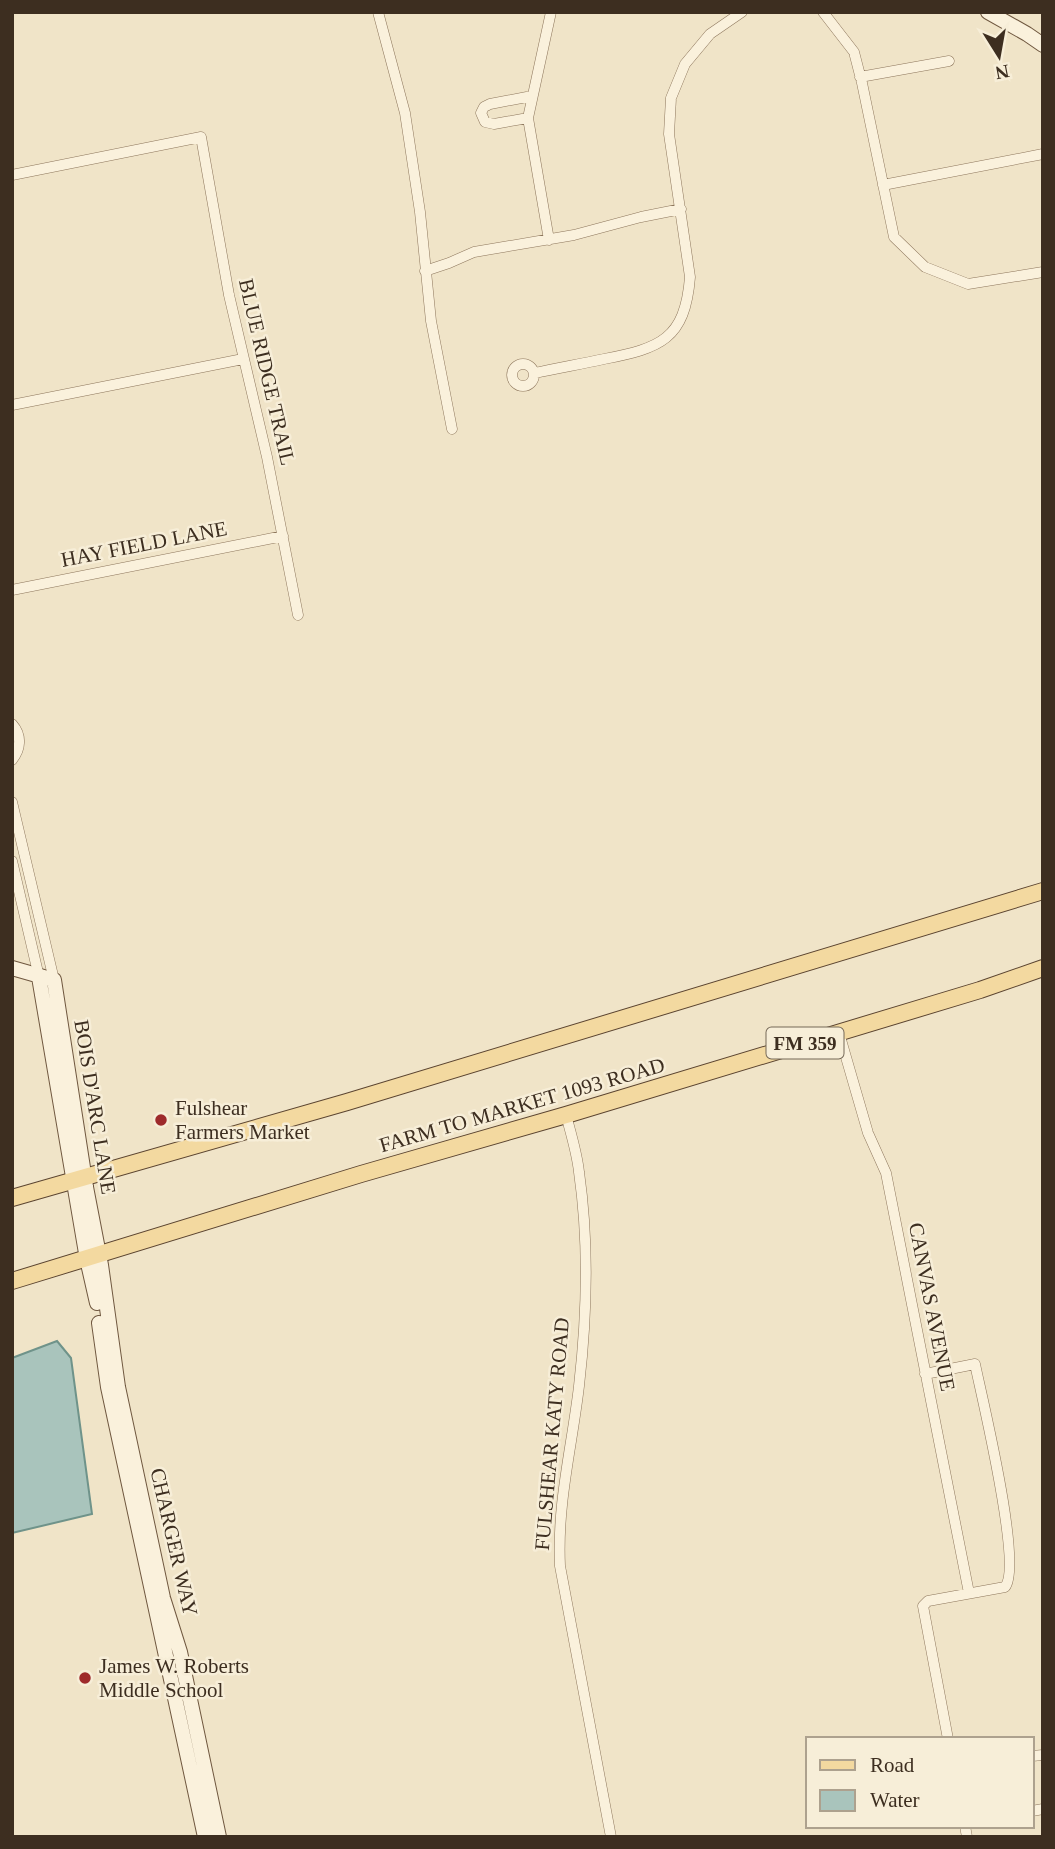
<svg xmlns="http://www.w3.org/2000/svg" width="1055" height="1849" viewBox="0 0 1055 1849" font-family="Georgia,serif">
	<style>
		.water { fill: #a9c4bc; stroke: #6f938a; stroke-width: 2 }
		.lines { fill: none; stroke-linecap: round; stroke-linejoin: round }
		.street-casing { stroke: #8d765c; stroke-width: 11 }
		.secondary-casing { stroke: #6f573f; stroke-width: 16 }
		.primary-casing { stroke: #5b4430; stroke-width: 18 }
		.street { stroke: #faf1dc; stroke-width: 10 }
		.secondary { stroke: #faf1dc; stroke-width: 14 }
		.primary { stroke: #f3d9a0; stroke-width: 16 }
		.poi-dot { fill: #9e2a2b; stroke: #f7eed8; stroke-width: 2.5 }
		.labels { text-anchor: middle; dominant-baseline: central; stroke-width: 5; stroke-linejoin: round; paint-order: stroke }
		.shield { fill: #f7eed8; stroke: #756857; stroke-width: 2 }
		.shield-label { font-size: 19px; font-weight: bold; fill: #3d2e20 }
		.street-label { font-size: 21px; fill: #3d2e20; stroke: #f7eed8 }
		.poi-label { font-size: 21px; fill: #3d2e20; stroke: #f7eed8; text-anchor: start }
	</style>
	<rect width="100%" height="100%" fill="#f0e4c8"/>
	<path class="water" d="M57,1341L71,1358L92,1514L12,1533V1358Z"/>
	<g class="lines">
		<g class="street-casing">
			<path id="street" d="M378,12L405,113L420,212L431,321L452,429
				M823,12L854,52L862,83L894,237L925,267L968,284L1043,272
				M860,77L949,61
				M528,118L494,124L485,122L481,113L484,107L490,104L532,96
				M12,175L201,137L229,295L267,457L298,615
				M883,185L1043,154
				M549,240L528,118L551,12
				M425,271L449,263L474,252L574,235L641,217L681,209
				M512 375a11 11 0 1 1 22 0a11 11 0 1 1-22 0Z
				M535,373C558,368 581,364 604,359C660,348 685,340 690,277L669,134L671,98L685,64L710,34L742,12
				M12,405L243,359
				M12,590L283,536
				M12,724C22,735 21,749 12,760
				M12,802L54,980
				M12,861L39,977
				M839,1033L868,1133L886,1173L969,1593
				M566,1115C571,1134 577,1153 579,1172C589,1242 587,1316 579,1386C572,1447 557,1502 560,1566L611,1837
				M925,1374L975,1364C982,1398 1023,1566 1005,1587L928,1601L923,1606L948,1739
				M1032,1756L1043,1755
				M1032,1811L1043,1809
				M965,1826L967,1837"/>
		</g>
		<g class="secondary-casing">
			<path id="secondary" d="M988,12L1027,34L1043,45
				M12,968L54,980L86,1187L101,1265L118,1387L163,1598L180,1652L219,1837
				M39,977L87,1259L97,1303
				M99,1323L108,1387L205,1837"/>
		</g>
		<g class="primary-casing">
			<path id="primary" d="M12,1198L347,1102L1043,891
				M12,1281L361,1174L566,1115L980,990L1043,968"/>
		</g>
		<use href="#street" class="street"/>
		<use href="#secondary" class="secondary"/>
		<use href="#primary" class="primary"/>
	</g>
	<g class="poi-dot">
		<circle cx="161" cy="1120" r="7"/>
		<circle cx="85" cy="1678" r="7"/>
	</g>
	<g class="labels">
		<rect class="shield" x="766.5" y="1027.5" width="77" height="31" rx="5"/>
		<g class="shield-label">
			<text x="805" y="1043">FM 359</text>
		</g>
		<g class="street-label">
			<text transform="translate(267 372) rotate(77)">BLUE RIDGE TRAIL</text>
			<text transform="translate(144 544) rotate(-11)">HAY FIELD LANE</text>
			<text transform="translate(522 1105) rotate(-16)">FARM TO MARKET 1093 ROAD</text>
			<text transform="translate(95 1107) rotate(81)">BOIS D'ARC LANE</text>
			<text transform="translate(932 1307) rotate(79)">CANVAS AVENUE</text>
			<text transform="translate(552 1434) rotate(-85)">FULSHEAR KATY ROAD</text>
			<text transform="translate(174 1542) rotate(77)">CHARGER WAY</text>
		</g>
		<g class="poi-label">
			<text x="175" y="1108">Fulshear<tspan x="175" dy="24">Farmers Market</tspan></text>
			<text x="99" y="1666">James W. Roberts<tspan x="99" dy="24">Middle School</tspan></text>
		</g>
	</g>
	<rect width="1055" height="1849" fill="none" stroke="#3d2e20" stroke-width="28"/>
	<rect x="806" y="1737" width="228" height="91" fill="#f7eed8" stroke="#ada18e" stroke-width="2"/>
	<rect x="820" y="1760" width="35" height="10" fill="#f3d9a0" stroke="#ada18e" stroke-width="2"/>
	<text x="870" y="1772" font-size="21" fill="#3d2e20">Road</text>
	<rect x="820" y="1790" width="35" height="21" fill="#a9c4bc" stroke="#ada18e" stroke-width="2"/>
	<text x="870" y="1807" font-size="21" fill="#3d2e20">Water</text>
	<g transform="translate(999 56) rotate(169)" stroke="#f7eed8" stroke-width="5" paint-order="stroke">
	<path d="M0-5L12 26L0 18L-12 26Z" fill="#3d2e20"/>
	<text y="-10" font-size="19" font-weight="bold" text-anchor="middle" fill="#3d2e20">N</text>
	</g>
</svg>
